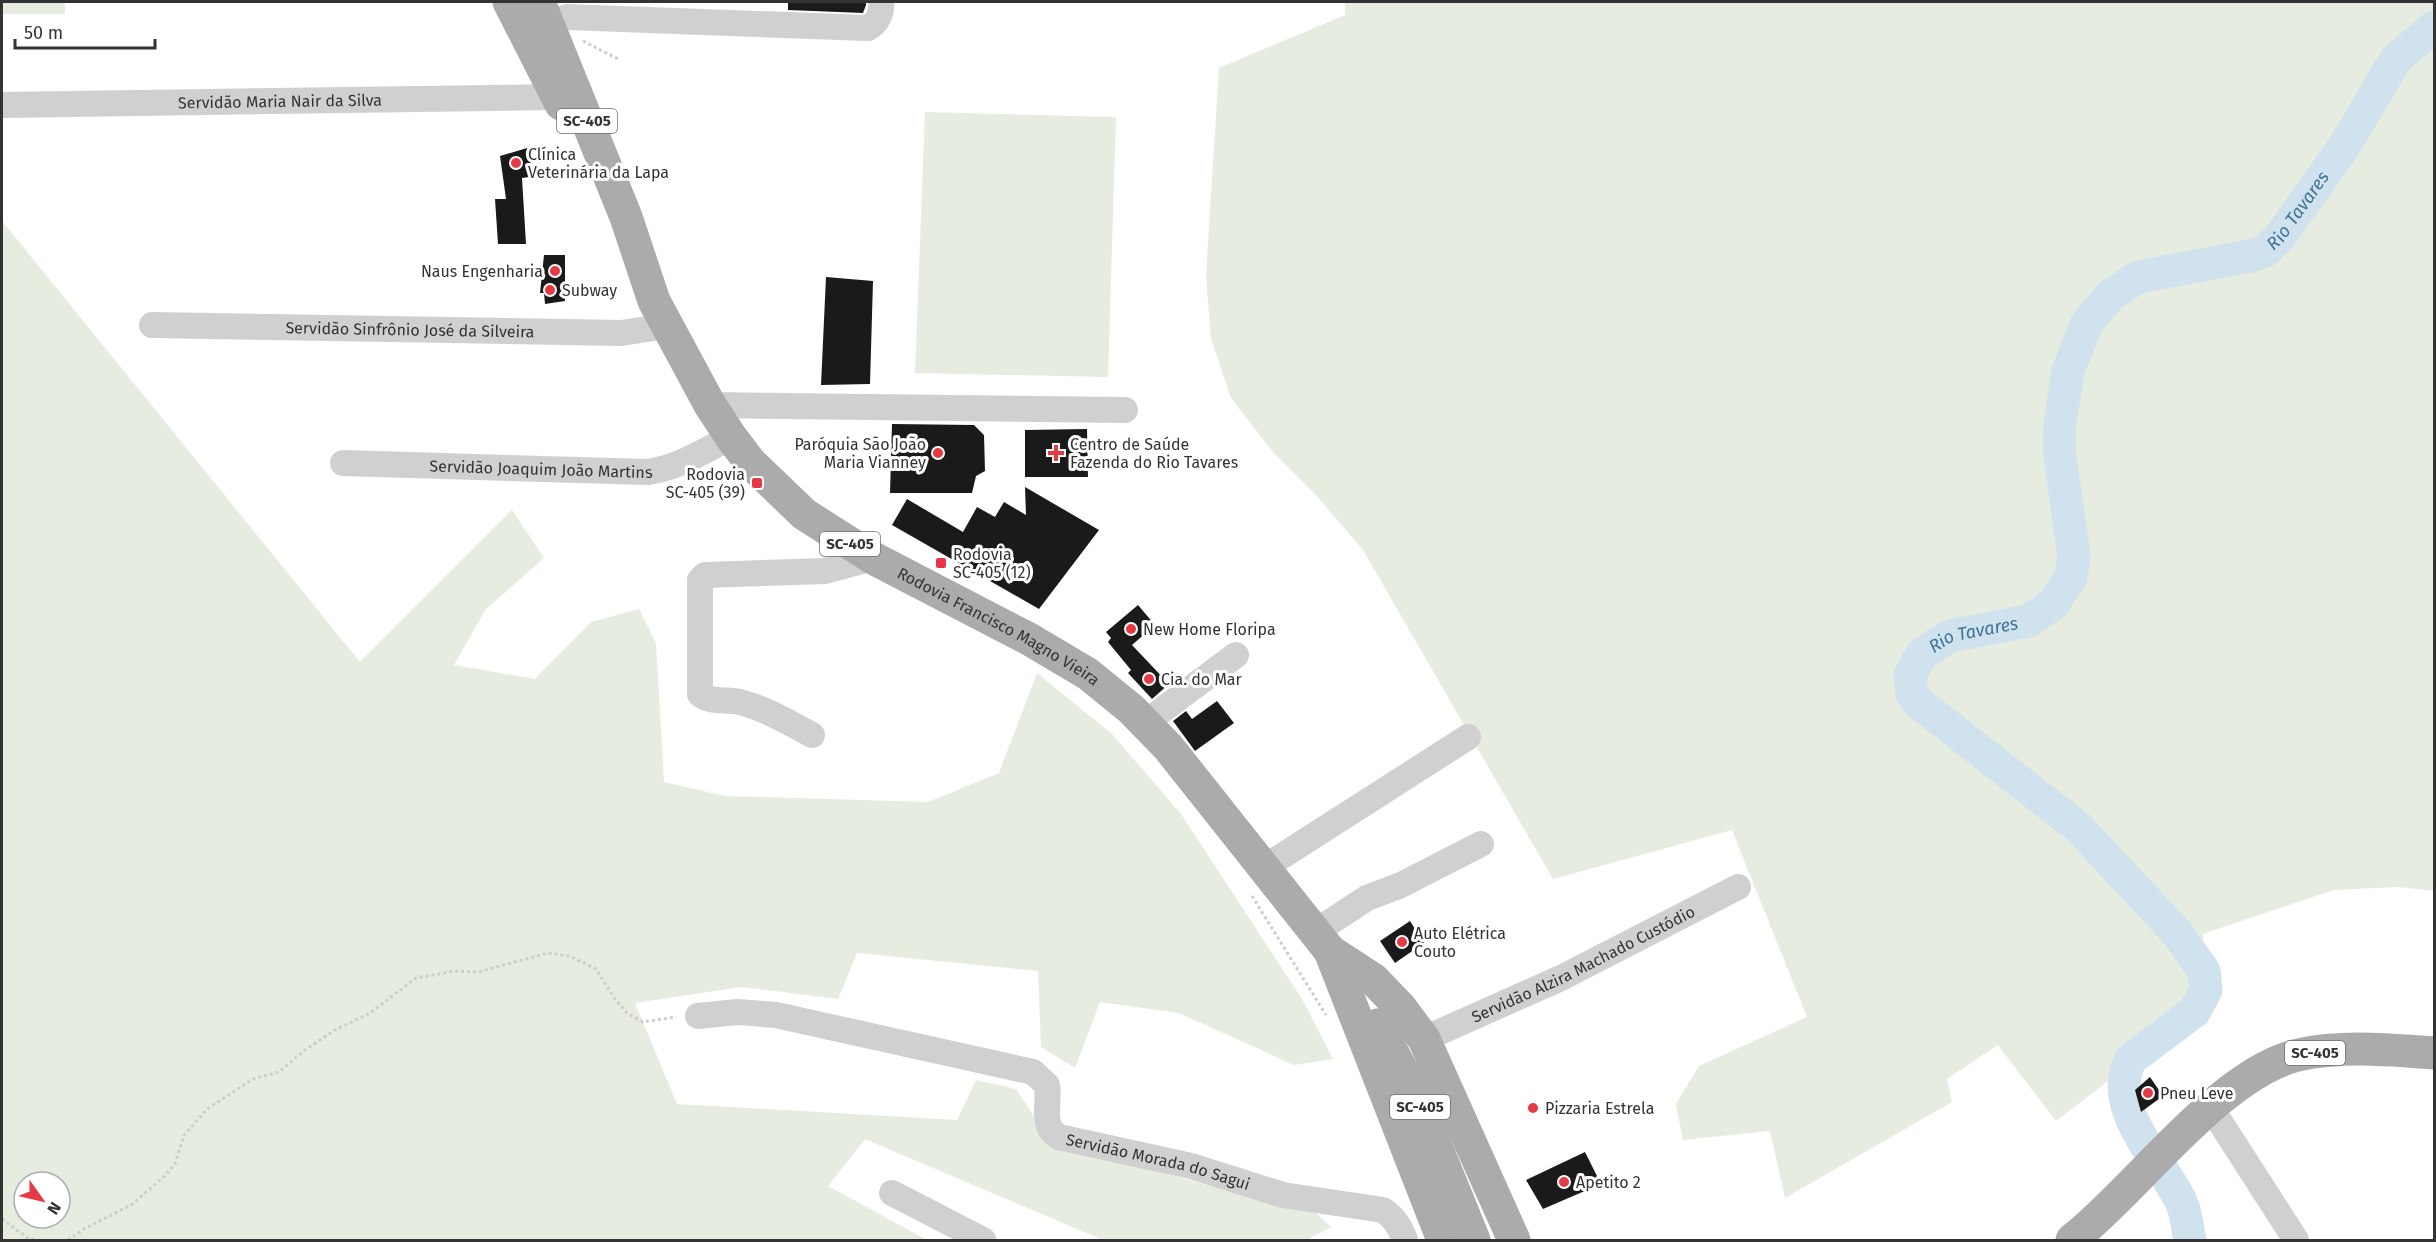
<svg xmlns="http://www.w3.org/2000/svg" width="2436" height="1242" viewBox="0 0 2436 1242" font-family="'Fira Sans',sans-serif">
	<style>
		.green { fill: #e6ecdf; fill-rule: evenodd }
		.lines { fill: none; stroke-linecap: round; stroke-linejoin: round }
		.river { stroke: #cfe2ee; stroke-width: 33 }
		.building { fill: #1a1a1a }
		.path { stroke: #cdcdcd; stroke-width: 3; stroke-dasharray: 3 3; stroke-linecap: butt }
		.minor { stroke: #d0d0d0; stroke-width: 26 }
		.major { stroke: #ababab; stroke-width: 33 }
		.poi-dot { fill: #e63946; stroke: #fff; stroke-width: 2 }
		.labels { text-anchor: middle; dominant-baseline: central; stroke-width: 6; stroke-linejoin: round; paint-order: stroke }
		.shield { fill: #fff; stroke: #707070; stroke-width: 1.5 }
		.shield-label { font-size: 15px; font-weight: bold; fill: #333 }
		.street-label { font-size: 16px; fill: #333; stroke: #fff }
		.poi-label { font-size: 16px; fill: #333; stroke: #fff; text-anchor: start }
		.water-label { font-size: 18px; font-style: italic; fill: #3f7597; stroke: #fff }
	</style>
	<rect width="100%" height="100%" fill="#fff"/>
	<path class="green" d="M2,2H65V14H2Z
		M1345,2H2434V891L2397,887L2333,890L2203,934L2204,1019L2129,1065L2056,1121L1998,1045L1947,1079L1952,1102L1785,1198L1770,1131L1683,1140L1676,1104L1699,1066L1807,1017L1732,830L1553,879L1363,550L1316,495L1272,451L1231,398L1211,339L1206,275L1219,68L1345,15Z
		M925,112L1116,117L1108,377L915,373Z
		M2,221L360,662L512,510L544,558L486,609L454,665L535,679L591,622L639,609L656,643L664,782L725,796L928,802L999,773L1037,673L1112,734L1181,814L1302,999L1333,1059L1294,1065L1179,1013L1100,1002L1075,1068L1041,1047L1038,971L857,953L838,999L741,987L635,1003L677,1104L957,1120L976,1080L1016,1089L1051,1142L1283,1206L1313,1210L1331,1227L1307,1240H1103L865,1139L828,1186L927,1240H2ZM24,1182H60V1218H24Z"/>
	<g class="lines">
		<path class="river" id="s1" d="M2190,1240C2187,1229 2187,1215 2182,1204C2165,1164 2104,1109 2131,1059L2195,1011L2206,990L2204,971L2177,933L2079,828L1919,703L1912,694L1910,675L1922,654L1950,636L2028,621L2053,604L2071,577L2074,557L2059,449L2060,424L2068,371L2087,323L2111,295L2138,277L2250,256L2265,251L2279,238L2345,145L2396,59L2434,27"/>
	</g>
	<path class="building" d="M788,2H866V5L863,13L788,10Z
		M527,148L532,168L529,169V177L522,178L526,244H498L495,199H506L500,156Z
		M544,255H565V301L545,304L544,293H540Z
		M826,277L873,281L870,384L821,385Z
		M892,424L974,425L984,435L985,471L976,476L972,493H890Z
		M1087,429L1088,477H1025V430Z
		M1025,487L1099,530L1039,609L892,525L907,499L963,532L977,507L995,517L1004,502L1026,515Z
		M1138,605L1155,625L1132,645L1169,684L1152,699L1128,673L1131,670L1108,642L1111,638L1106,632Z
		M1217,701L1234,723L1195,751L1173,721L1186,711L1192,719Z
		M1410,921L1424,943L1395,963L1380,941Z
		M2150,1077L2163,1096L2141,1112L2135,1090Z
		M1585,1152L1601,1184L1543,1209L1526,1180Z"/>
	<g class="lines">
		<path class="path" d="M583,41L620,60
			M1252,896L1326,1015
			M2,1219L29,1239L37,1240
			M68,1240L84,1229L131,1205L166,1175L175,1164L184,1135L207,1109L253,1079L279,1072L305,1050L335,1030L370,1013L416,978L455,971L478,972L548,953L569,956L596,969L615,999L627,1013L643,1022L676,1017"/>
		<g class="minor">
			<path d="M542,42L548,25L567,17L868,28C878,23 882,12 881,2"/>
			<path id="s2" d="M2,105L557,97"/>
			<path id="s3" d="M152,325L621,333L667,326"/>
			<path d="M710,405L1125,410"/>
			<path id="s4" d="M343,463L647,472C678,468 704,451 731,437"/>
			<path d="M1145,723L1236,655"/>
			<path d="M812,735C788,722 766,709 740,702C727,699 709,703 700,694V580L705,575L825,571L873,558"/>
			<path d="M1265,867L1468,737"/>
			<path d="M1315,932L1367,898L1401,885L1481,844"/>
			<path id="s5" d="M698,1016L738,1012L776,1015L1033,1072L1047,1085C1050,1104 1040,1127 1059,1137L1191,1166L1283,1195L1383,1210C1395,1218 1400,1227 1405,1240"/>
			<path id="s6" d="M1424,1039L1561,978L1738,887"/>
			<path d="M2211,1108L2296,1240"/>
			<path d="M892,1193L983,1240"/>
		</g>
		<g class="major">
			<path d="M509,2L561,104"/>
			<path id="s7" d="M539,2L626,217L654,301L710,405L731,437L750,462L804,514L873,558L1029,639L1088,674L1131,709L1168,747L1330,951L1443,1240"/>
			<path d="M1330,951L1373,979L1400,1007L1424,1039L1514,1240"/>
			<path d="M1378,1025L1416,1097L1474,1240"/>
			<path d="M2072,1240C2137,1189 2220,1073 2298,1055C2343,1045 2390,1050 2434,1053"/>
		</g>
	</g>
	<g class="poi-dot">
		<circle cx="516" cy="163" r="6"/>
		<circle cx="555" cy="271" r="6"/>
		<circle cx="550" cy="290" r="6"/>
		<circle cx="938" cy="453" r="6"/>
		<path d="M1053 444h6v6h6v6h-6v6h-6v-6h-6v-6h6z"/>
		<rect x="751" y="477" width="12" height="12" rx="3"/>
		<rect x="935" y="557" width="12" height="12" rx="3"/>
		<circle cx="1131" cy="629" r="6"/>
		<circle cx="1149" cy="679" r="6"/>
		<circle cx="1402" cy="942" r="6"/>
		<circle cx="2148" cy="1093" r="6"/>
		<circle cx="1533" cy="1108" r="6"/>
		<circle cx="1564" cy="1182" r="6"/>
	</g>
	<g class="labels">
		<g class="shield">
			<rect x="557" y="109" width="60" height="24" rx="4.5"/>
			<rect x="820" y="532" width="60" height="24" rx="4.5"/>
			<rect x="2285" y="1041" width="60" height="24" rx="4.5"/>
			<rect x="1390" y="1095" width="60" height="24" rx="4.5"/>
		</g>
		<g class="shield-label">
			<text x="587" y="121">SC-405</text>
			<text x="850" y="544">SC-405</text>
			<text x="2315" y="1053">SC-405</text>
			<text x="1420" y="1107">SC-405</text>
		</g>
		<g class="street-label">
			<text stroke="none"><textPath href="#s2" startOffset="278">Servidão Maria Nair da Silva</textPath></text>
			<text stroke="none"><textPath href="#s3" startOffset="258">Servidão Sinfrônio José da Silveira</textPath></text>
			<text stroke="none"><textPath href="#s4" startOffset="198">Servidão Joaquim João Martins</textPath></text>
			<text stroke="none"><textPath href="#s7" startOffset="808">Rodovia Francisco Magno Vieira</textPath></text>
			<text stroke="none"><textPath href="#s6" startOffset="176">Servidão Alzira Machado Custódio</textPath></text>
			<text stroke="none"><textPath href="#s5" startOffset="519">Servidão Morada do Sagui</textPath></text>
		</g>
		<g class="poi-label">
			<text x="528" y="154">Clínica<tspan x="528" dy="18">Veterinária da Lapa</tspan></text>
			<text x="543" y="271" text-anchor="end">Naus Engenharia</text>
			<text x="562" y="290">Subway</text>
			<text x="926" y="444" text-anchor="end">Paróquia São João<tspan x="926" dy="18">Maria Vianney</tspan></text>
			<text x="1070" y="444">Centro de Saúde<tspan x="1070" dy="18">Fazenda do Rio Tavares</tspan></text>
			<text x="745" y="474" text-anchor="end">Rodovia<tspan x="745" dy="18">SC-405 (39)</tspan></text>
			<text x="953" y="554">Rodovia<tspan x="953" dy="18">SC-405 (12)</tspan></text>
			<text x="1143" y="629">New Home Floripa</text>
			<text x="1161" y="679">Cia. do Mar</text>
			<text x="1414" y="933">Auto Elétrica<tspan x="1414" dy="18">Couto</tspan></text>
			<text x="2160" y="1093">Pneu Leve</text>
			<text x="1545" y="1108">Pizzaria Estrela</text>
			<text x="1576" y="1182">Apetito 2</text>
		</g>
		<g class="water-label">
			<text stroke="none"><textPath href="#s1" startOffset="1455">Rio Tavares</textPath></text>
			<text stroke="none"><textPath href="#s1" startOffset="825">Rio Tavares</textPath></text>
		</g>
	</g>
	<rect width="2436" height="1242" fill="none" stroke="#333333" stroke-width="6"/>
	<g transform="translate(42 1200) rotate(124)"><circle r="28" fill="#ffffff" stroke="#adadad" stroke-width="1.5"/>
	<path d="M0-4.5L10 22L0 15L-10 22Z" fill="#e63946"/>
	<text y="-9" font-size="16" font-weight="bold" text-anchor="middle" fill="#333333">N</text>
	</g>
	<path d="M15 39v9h140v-9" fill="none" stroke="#333333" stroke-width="3"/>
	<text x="24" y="39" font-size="18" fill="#333333" stroke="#ffffff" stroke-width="4.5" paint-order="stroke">50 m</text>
</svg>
